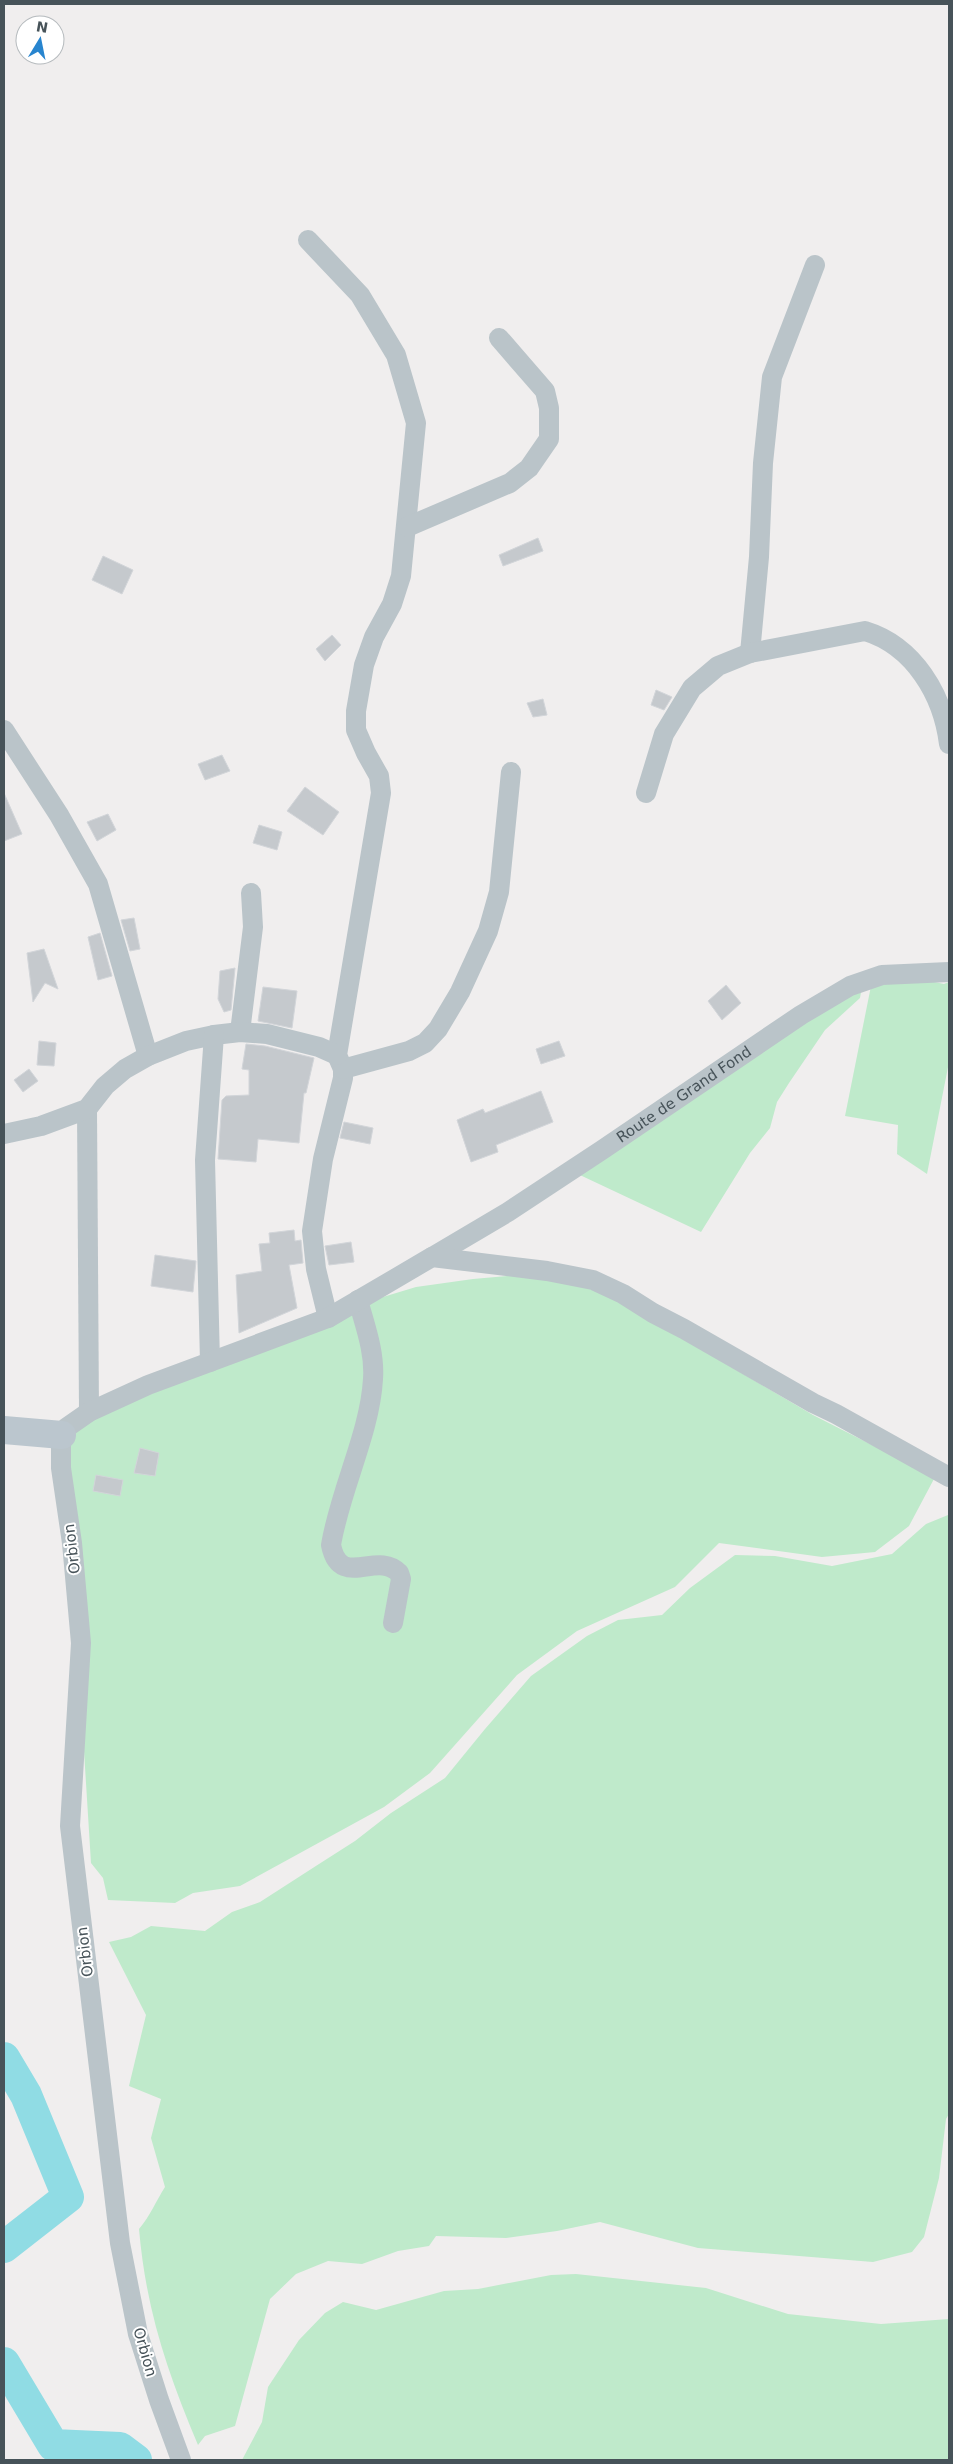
<svg xmlns="http://www.w3.org/2000/svg" width="953" height="2464" viewBox="0 0 953 2464" font-family="'DejaVu Sans',sans-serif">
	<style>
		.green { fill: #bfeacb }
		.lines { fill: none; stroke-linecap: round; stroke-linejoin: round }
		.river { stroke: #90dce4; stroke-width: 32 }
		.building { fill: #c5c9cd; stroke: #d2d5d9 }
		.street { stroke: #bac4c9; stroke-width: 20 }
		.secondary { stroke: #bbc6ce; stroke-width: 28 }
		.labels { text-anchor: middle; dominant-baseline: central; stroke-width: 4; stroke-linejoin: round; paint-order: stroke }
		.street-label { font-size: 15px; fill: #475359; stroke: #fff }
	</style>
	<rect width="100%" height="100%" fill="#f0eeee"/>
	<path class="green" d="M910,977L944,984L949,982V1062L927,1174L897,1154L898,1125L845,1116L872,981Z
		M863,981L860,998L825,1030L789,1083L777,1102L770,1128L750,1153L701,1232L565,1168Z
		M539,1273L609,1295L813,1415L935,1477L909,1526L875,1552L822,1557L719,1543L675,1587L577,1631L517,1675L430,1773L384,1807L240,1886L193,1893L175,1903L108,1900L103,1878L91,1863L80,1687L57,1457L84,1418L330,1313L416,1287L473,1279Z
		M948,1515L949,2114L946,2119L939,2178L924,2237L912,2252L873,2262L698,2248L600,2222L557,2231L506,2238L436,2236L429,2246L398,2251L362,2264L328,2261L296,2274L270,2299L235,2426L205,2436L198,2445C167,2371 146,2310 139,2229C150,2216 156,2201 165,2187L151,2138L161,2099L129,2086L146,2015L109,1942L131,1937L151,1926L205,1931L232,1912L260,1902L319,1864L355,1841L391,1813L445,1778L485,1729L531,1676L587,1636L618,1620L662,1615L690,1588L735,1555L775,1556L832,1566L892,1554L926,1524Z
		M576,2274L706,2288L788,2314L881,2324L949,2319V2460H242L262,2422L268,2387L299,2340L325,2313L343,2302L376,2310L444,2291L478,2289L551,2275Z"/>
	<g class="lines">
		<path class="river" d="M4,2058L26,2095L68,2197L4,2247
			M4,2363L53,2445L120,2448L136,2460"/>
	</g>
	<path class="building" d="M538,538L543,551L503,566L499,555Z
		M103,556L133,570L122,594L92,580Z
		M332,635L341,645L325,661L316,649Z
		M656,690L672,697L664,710L651,705Z
		M543,699L547,715L533,717L527,703Z
		M222,755L230,771L205,780L198,764Z
		M305,787L339,812L323,835L287,811Z
		M4,793L22,834L4,841Z
		M108,814L116,830L97,841L87,822Z
		M259,825L282,832L277,850L253,843Z
		M134,918L140,949L130,951L121,920Z
		M100,933L112,976L98,980L88,937Z
		M44,949L58,989L45,983L33,1002L27,953Z
		M235,968L231,1010L224,1012L218,999L220,971Z
		M726,985L741,1003L722,1020L708,1001Z
		M263,987L297,991L292,1028L258,1021Z
		M39,1041L56,1043L54,1066L37,1065Z
		M559,1041L565,1056L541,1064L536,1049Z
		M246,1044L265,1046L314,1058L306,1093H304L299,1143L258,1139L256,1162L218,1159L222,1100L226,1096L249,1095V1070L242,1069Z
		M29,1069L38,1081L23,1092L14,1080Z
		M541,1091L553,1122L496,1145L498,1152L471,1162L457,1120L483,1109L485,1113Z
		M344,1122L373,1128L370,1144L340,1138Z
		M294,1230L295,1241L301,1240L303,1263L289,1265L297,1308L239,1333L236,1275L262,1271L259,1244L270,1243L269,1233Z
		M351,1242L354,1262L329,1265L325,1246Z
		M155,1255L196,1261L193,1292L151,1286Z
		M140,1448L159,1453L155,1476L134,1473Z
		M96,1475L123,1480L120,1496L93,1491Z"/>
	<g class="lines">
		<g class="street">
			<path d="M308,240L360,295L396,355L416,423L401,576L392,604L374,637L364,665L356,711V730L366,753L379,776L381,793L337,1055L343,1069V1078L323,1159L312,1231L316,1269L328,1318"/>
			<path d="M407,527L510,483L529,468L549,439V408L545,391L499,338"/>
			<path d="M750,653L759,557L763,463L772,377L815,265"/>
			<path d="M4,730L59,815L98,884L148,1056"/>
			<path d="M646,793L664,734L692,688L718,666L750,653L865,631C914,646 943,695 949,744"/>
			<path d="M240,1032L253,927L251,893"/>
			<path d="M343,1069L409,1051L425,1043L438,1029L460,992L488,931L499,892L511,772"/>
			<path d="M87,1109L89,1412"/>
			<path d="M4,1134L41,1126L87,1109L105,1086L125,1069L148,1056L186,1041L214,1035L240,1032L267,1034L319,1047L337,1055"/>
			<path id="s1" d="M432,1257L508,1212L602,1150L801,1015L850,986L882,975L949,972"/>
			<path d="M358,1300C365,1326 375,1352 373,1379C370,1433 340,1490 331,1545C340,1590 377,1550 399,1573L401,1579L393,1623"/>
			<path d="M210,1362L205,1160L214,1035"/>
			<path d="M181,2460L159,2400L138,2334L120,2243L70,1826L81,1643L72,1543L61,1468V1444L66,1428L89,1412L148,1385L328,1318L432,1257L547,1271L593,1280L623,1294L653,1313L684,1329L813,1403L836,1414L949,1477"/>
		</g>
		<path class="secondary" d="M4,1430L62,1435"/>
	</g>
	<g class="labels">
		<g class="street-label">
			<text stroke="none"><textPath href="#s1" startOffset="300">Route de Grand Fond</textPath></text>
			<text transform="translate(72 1549) rotate(-97)">Orbion</text>
			<text transform="translate(85 1952) rotate(-97)">Orbion</text>
			<text transform="translate(145 2352) rotate(74)">Orbion</text>
		</g>
	</g>
	<rect width="953" height="2464" fill="none" stroke="#475359" stroke-width="10"/>
	<g transform="translate(40 40) rotate(10)"><circle r="24" fill="#ffffff" stroke="#b5babd"/>
	<path d="M0-4L9 19L0 12L-9 19Z" fill="#2885cf"/>
	<text y="-8" font-size="14" font-weight="bold" text-anchor="middle" fill="#475359">N</text>
	</g>
</svg>
